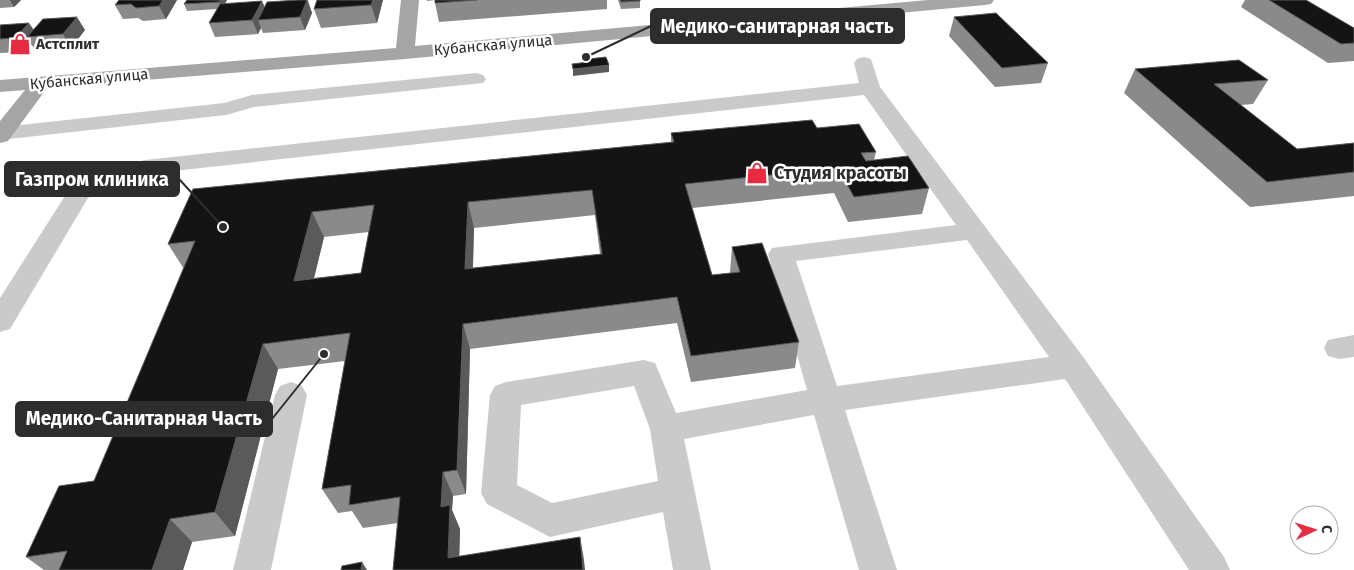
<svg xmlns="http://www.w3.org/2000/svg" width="1354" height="570" viewBox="0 0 1354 570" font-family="'Fira Sans',sans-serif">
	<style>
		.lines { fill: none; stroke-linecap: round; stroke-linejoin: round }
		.minor { fill: #cacaca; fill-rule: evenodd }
		.major { fill: #a5a5a5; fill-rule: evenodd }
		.wall { fill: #8a8a8a; fill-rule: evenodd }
		.shaded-wall { fill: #5a5a5a }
		.building { fill: #141414; stroke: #5a5a5a; fill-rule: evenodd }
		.labels { text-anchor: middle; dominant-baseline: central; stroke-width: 5; stroke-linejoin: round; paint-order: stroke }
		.far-poi-label { font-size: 15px; font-weight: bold; fill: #2d2d2d; stroke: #fff; text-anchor: start }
		.far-street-label { font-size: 15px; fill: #2d2d2d; stroke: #fff }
		.poi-label { font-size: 18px; font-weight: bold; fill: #2d2d2d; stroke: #fff; text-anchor: start }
		.leader { fill: none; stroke: #2d2d2d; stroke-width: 2 }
		.callout-dot { fill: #2d2d2d; stroke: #fff; stroke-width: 2 }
		.callout { fill: #2d2d2d; stroke: #2d2d2d; stroke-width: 2 }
		.callout-label { font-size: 19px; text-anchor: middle; font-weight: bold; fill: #fff }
	</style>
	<rect width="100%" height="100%" fill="#fff"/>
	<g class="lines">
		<path class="minor" d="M832,9L838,10L857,33L859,37L857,41C841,45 834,29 826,18L823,14L826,10Z
			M864,57L871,59L880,87L1084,358L1224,557L1230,570H1189L1065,379L845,410L897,570H859L814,415L684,439L711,570H673L663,512L550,537L487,504L481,493L490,395L495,386L506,382L644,360L655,363L676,413L807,390L768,254L772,248L956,225L864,95L146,174L107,184L88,198L10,329L0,332V298L70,188L91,174L145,160L859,83L854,63L857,59ZM967,240L1049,357L837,386L796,261ZM634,386L650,429L658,481L552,503L517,485L521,405Z
			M476,73L483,75L486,79L483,83L254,107L226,115L0,140V128L2,127L224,103L252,95Z
			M1354,335V357L1339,359L1328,356L1324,348L1328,340Z
			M291,382L302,386L307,395L271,570H233L275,395L280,386Z"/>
		<path class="major" d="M401,0H419L415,46L928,0H994L991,4L985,5L405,59L47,88L8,141L0,143V121L25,90L0,92V80L396,48Z"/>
	</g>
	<path class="wall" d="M0,0H21L14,7L0,8Z
		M177,0L166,19L143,21L138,18L123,19L115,5Z
		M227,0L225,3L264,7L298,0H308L312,13L305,30L263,33L261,28L258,34L215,37L209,23L217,9L187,11L184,4Z
		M317,0H383L377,23L321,28L314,9Z
		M427,0H607V9L439,22L435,3V0L427,1Z
		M618,0H640V8L621,9Z
		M1245,0H1306L1354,28V61L1328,63L1241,7Z
		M954,17L1048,63L1041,83L995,87L949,36Z
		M0,25L34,30H85L71,48L36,51L31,44L24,52L0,53Z
		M1135,69L1268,80L1253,104L1241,105L1297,149L1354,143V196L1250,207L1124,93Z
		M817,128L876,152L874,160L929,188L922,214L848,222L834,193L692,208L712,275L730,273L732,247L799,342L795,368L691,382L677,323L470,349L466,494L453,496L452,510L460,529L459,556L584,560L393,570L398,523L363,528L352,511L338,513L322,489L345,361L278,369L235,536L192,542L183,570H44L26,557L94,481L184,269L168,244L193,189L671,142V133ZM595,215L600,254L473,268L474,228ZM369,232L361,273L314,278L324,237Z"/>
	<path class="shaded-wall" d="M10,0H21L14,7Z
		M163,0H177L166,19L159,6Z
		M220,0H227L222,9L219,2Z
		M307,0L312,13L305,30L300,17Z
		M373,0H383L377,23L371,5Z
		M262,1L268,14L258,20L261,28L258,34L252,20Z
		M77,17L85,30L71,48L63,34Z
		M29,23L38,36L27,37L31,44L24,52L15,38Z
		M609,65V72L573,76V69Z
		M468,202L474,228L472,295L465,269Z
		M312,212L324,237L307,307L294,281Z
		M463,324L470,349L466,494L457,470Z
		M263,344L278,369L235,536L215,512Z
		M443,472L453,496L452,510L460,529L459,570L448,558L441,507Z
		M170,519L192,542L183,570H152Z
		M580,537L584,560L585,570H583Z
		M362,562L367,570H361Z"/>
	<path class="building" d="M119,0H163L159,6L136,8L131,4L115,5Z
		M187,0H220L219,2L184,4Z
		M298,0H307L300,17L258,20L267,2Z
		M317,0H373L371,5L314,9Z
		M435,0H477L435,3Z
		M620,0H640V1L621,2Z
		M1269,0H1306L1354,28V43L1341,44Z
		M262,1L252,20L209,23L220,4Z
		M996,13L1048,63L1002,68L954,17Z
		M77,17L63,34L27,37L43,19Z
		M29,23L15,38L0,39V25Z
		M606,57L609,65L573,69L572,64L588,62V59Z
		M1239,60L1268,80L1214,84L1297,149L1354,143V172L1267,182L1135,69Z
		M812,120L817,128L859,124L876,152L861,153L866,161L908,156L929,188L854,197L838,168L685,184L712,275L740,272L732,247L762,243L799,342L691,356L677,297L463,324L457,470L443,472L441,507L450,505L448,558L580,537L583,570H393L400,497L349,505L351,485L322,489L350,333L263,344L215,512L170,519L152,570H59L67,551L26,557L59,486L94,481L195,241L168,244L193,189L674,142L671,133ZM592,190L602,254L465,269L468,202ZM374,205L361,273L294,281L312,212Z
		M362,562L361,570H341L342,566Z"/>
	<defs>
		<g id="shop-bare" transform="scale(1.725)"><path d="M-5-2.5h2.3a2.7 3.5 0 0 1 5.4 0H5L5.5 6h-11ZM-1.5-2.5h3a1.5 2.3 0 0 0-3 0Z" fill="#e72c42" stroke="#fff" stroke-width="2.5" paint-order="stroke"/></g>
	</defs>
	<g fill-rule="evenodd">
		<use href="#shop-bare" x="20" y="44"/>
		<use href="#shop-bare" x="757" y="173"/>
	</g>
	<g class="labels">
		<g class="far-poi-label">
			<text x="36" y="44">Астсплит</text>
		</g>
		<g class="far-street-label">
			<text transform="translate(493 45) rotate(-5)">Кубанская улица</text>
			<text transform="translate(89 79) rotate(-5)">Кубанская улица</text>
		</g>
		<g class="poi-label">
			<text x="774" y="173">Студия красоты</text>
		</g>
	</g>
	<path class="leader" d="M586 57L651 26M223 227L179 179M324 354L272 419"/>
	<g class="callout-dot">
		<circle cx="586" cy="57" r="5"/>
		<circle cx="223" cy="227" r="5"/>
		<circle cx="324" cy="354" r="5"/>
	</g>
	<g class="callout">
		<rect x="651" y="9" width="253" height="34" rx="5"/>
		<rect x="5" y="162" width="174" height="34" rx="5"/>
		<rect x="16" y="402" width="256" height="34" rx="5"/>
	</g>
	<g class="callout-label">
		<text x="777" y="33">Медико-санитарная часть</text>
		<text x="92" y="186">Газпром клиника</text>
		<text x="144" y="425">Медико-Санитарная Часть</text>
	</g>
	<g transform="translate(1314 530) rotate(86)"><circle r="24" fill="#ffffff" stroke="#ababab"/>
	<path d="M0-4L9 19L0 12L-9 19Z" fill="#e72c42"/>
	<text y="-8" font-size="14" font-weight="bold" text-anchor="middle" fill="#2d2d2d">С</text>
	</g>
</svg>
